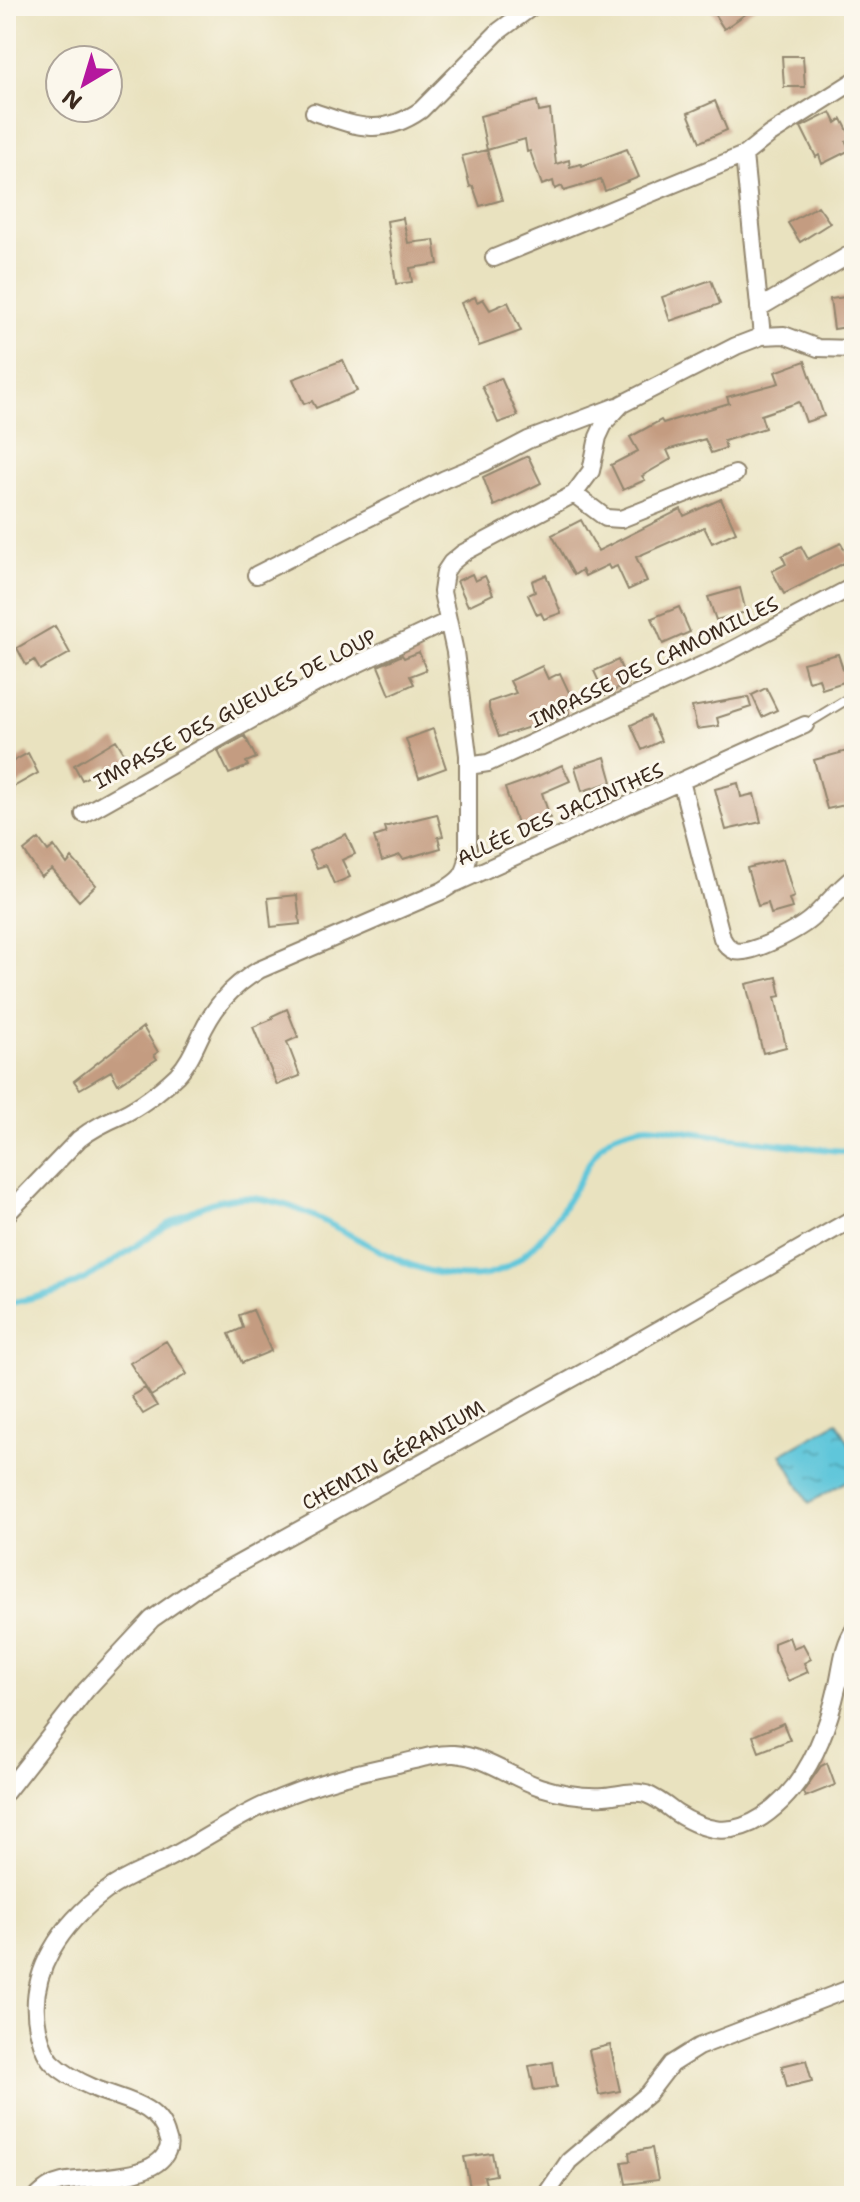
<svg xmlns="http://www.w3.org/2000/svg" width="860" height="2202" viewBox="0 0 860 2202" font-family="'Shantell Sans',sans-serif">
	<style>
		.water { fill: url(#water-ripples); stroke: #4c787c; stroke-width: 2 }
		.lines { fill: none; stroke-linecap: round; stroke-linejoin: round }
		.stream { stroke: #5ec6da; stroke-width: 6 }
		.building { fill: #c49c81 }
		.service-casing { stroke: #92866e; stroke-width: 12 }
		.minor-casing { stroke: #92866e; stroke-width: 20 }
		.service { stroke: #fff; stroke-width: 8 }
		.minor { stroke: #fff; stroke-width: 16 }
		.labels { text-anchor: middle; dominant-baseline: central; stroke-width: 6; stroke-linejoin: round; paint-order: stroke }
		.street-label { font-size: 20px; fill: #3b2a1e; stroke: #fbf7ec }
	</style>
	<defs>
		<pattern id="water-ripples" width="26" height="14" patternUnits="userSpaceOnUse" patternTransform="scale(2)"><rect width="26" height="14" fill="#5ec6da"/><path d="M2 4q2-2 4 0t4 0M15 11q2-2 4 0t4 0" fill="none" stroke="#4fa1b0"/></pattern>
	</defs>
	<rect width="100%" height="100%" fill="#fbf7ec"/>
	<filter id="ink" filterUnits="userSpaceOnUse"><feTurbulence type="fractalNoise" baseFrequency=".0125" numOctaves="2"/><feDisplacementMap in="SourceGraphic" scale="16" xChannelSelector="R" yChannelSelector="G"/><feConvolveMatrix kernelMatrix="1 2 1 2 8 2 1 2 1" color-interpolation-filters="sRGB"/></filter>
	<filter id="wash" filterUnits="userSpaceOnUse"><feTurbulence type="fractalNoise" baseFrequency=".006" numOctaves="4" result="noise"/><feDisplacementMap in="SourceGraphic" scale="32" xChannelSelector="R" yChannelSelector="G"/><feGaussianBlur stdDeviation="1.8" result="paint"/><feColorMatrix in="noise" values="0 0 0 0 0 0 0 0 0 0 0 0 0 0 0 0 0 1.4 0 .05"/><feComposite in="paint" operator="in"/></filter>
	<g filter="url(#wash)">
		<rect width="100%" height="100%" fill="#e9e2bf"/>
		<path class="water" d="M837,1422L854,1452V1477L809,1503L781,1454Z"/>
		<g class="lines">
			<path class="stream" d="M6,1304C27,1299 50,1295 70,1286C128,1262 187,1191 253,1198C334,1206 395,1284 480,1276C525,1271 558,1218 578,1183C587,1166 597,1145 614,1135C623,1131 640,1126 649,1126C665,1127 681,1131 697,1133C749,1140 802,1148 854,1152"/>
		</g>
		<g id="blocks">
			<path class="building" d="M709,6H757L724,29Z
				M782,56H803L805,87H784Z
				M537,101L539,112L550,110L556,164L569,160L570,167L581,164L582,166L627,149L639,177L605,191L601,180L564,191L562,186L555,189L553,181L542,185L530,151L527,152L525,139L487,150L502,200L480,206L473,186L470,187L462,156L487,150L480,116Z
				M715,101L727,130L700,142L688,113Z
				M831,112L836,123L842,119L852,139L846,142L850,150L822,164L819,155L816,157L801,127Z
				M818,206L830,223L800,242L788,223Z
				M403,218L408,243L434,240L438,264L410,268L412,282L396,284L387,221Z
				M711,280L720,304L670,321L662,297Z
				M854,296V326L834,329L830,299Z
				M475,297L477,302L483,299L490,310L508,302L521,331L479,346L461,303Z
				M343,360L357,391L316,408L312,401L304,404L293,379Z
				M805,361L824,416L806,422L799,402L761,415L765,428L724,441L726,448L711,453L705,439L667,450L671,459L642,476L645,480L623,490L611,465L638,451L630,437L661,420L663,423L729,403L727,397L779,383L775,372Z
				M501,378L518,416L498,423L482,386Z
				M528,456L541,483L494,506L483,477Z
				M721,499L736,532L712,543L704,527L636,557L647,581L628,590L617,566L610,569L608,565L585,576L582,570L574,575L552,535L581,520L598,551L681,509L684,516Z
				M841,543L850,560L784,594L772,571L786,564L782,556L801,546L808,559Z
				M472,574L475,581L485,576L493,594L468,606L457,581Z
				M546,575L561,613L544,619L541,613L537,615L528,595L535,592L532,581Z
				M740,588L746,612L716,620L708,597Z
				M679,607L690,632L663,644L652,618Z
				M55,626L70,653L40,670L34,660L26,665L17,648Z
				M419,652L426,670L410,676L414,684L390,695L378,666L402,655L404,658Z
				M838,654L847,681L822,689L819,678L808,681L803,663Z
				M618,660L628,684L605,695L594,671Z
				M542,666L548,679L560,673L575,705L568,709L569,714L552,721L551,720L499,737L489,709V702L516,693L510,681Z
				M766,688L777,710L762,717L752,695Z
				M748,697L751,707L717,718L719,726L697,729L692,707Z
				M650,716L661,741L642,750L631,725Z
				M433,729L446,768L419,778L406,739Z
				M245,736L256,758L246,762L248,766L229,774L218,751Z
				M116,740L129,761L112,771L109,765L82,780L74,765Z
				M851,750L854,764V803L827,809L814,760Z
				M28,753L38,773L6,791V765Z
				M605,757L612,782L582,791L575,767Z
				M562,765L570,781L542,793L550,818L519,829L505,788L536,777Z
				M738,783L741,797L754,794L761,822L726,830L715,789Z
				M437,814L443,836L438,837L441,848L403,859L400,855L382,861L374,837L386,833L384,827Z
				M346,834L355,854L342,860L350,877L334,884L326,865L317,868L309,851Z
				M39,839L48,851L54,846L67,864L72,858L96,885L79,901L52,869L41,877L24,851Z
				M783,859L794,897L789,899L792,908L771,914L768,903L758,906L747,868Z
				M297,895L300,924L271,927L268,898Z
				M777,977L781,996L775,997L786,1047L763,1053L746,984Z
				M287,1009L298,1037L287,1042L300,1076L277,1085L253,1027L273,1019L272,1016Z
				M143,1027L158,1052L154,1055L157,1059L118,1084L111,1071L80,1089L74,1081Z
				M253,1310L271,1351L242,1363L229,1334L243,1328L239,1315Z
				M166,1341L187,1374L151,1396L130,1363Z
				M145,1388L157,1406L143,1414L131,1396Z
				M789,1637L793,1648L803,1644L811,1659L804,1663L808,1672L788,1681L774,1650V1643Z
				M783,1723L790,1740L759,1752L753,1736Z
				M827,1763L835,1785L805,1797L803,1792L821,1766Z
				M610,2045L620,2091L599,2095L589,2050Z
				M806,2060L812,2081L787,2087L782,2066Z
				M553,2062L557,2087L534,2090L529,2066Z
				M652,2148L658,2180L626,2184L622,2162L630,2161L629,2152Z
				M492,2153L496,2175L484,2177L486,2184L470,2187L464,2157Z"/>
		</g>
	</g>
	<g filter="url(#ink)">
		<use href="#blocks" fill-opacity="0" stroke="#92866e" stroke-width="2"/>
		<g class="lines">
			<g class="service-casing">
				<path id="service" d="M805,725L854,695"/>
			</g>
			<g class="minor-casing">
				<path id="minor" d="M314,112C355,126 381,138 421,110L499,31L533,6
					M494,258L744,155
					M759,308L854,252
					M762,336L744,155L769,135L854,81
					M574,494L606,518L621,519L735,474
					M256,575L445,479L486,462L528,440L617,406
					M468,766L488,763L713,660L854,586
					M681,781L722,938C725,944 729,949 735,951C751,956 802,928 814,916C828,903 838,889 854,877
					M84,814L315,684L448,621
					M456,883L805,725
					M6,1215L79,1139C93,1128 106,1122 122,1115C143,1105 160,1091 177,1075C187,1065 193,1052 199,1039C213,1008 230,987 259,970L442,891C459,881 467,875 468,855V755L455,652L442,592L445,572L451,563L463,553L574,494L591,471L598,437L605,422L622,404L736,346L762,336L784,335L818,348L854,349
					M6,1792L86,1690L152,1619L202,1584L611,1357L854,1218
					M38,2196C45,2190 52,2184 62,2182C89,2176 154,2181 167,2151C170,2146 169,2142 167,2137C159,2103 121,2100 94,2088C80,2082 63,2073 52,2062C44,2053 41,2041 38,2029C26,1972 63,1923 106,1891C124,1877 143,1871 163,1861C197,1844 228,1822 262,1806C305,1786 352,1773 398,1764C416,1760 436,1753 454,1754C485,1756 512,1778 540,1787C559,1793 584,1797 604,1796C618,1795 632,1790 646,1794C657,1798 667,1806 676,1813C706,1832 731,1837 762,1817C806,1788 827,1733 838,1684C842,1666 843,1646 854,1630
					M545,2196L569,2161L648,2094L671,2064L698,2047L854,1987"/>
			</g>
			<use href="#service" class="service"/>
			<use href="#minor" class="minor"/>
		</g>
	</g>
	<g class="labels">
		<g class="street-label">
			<text transform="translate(654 662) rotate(-26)">IMPASSE DES CAMOMILLES</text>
			<text transform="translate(235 709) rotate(-28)">IMPASSE DES GUEULES DE LOUP</text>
			<text transform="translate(560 814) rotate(-24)">ALLÉE DES JACINTHES</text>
			<text transform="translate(393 1455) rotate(-29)">CHEMIN GÉRANIUM</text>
		</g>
	</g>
	<rect width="860" height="2202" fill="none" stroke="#fbf7ec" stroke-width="32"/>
	<g transform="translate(84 84) rotate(218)"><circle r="38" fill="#fbf7ec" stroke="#aea59a" stroke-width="2"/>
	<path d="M0-6L14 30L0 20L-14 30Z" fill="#b5179e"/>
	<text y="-12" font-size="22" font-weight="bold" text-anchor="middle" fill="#3b2a1e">N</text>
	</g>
</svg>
